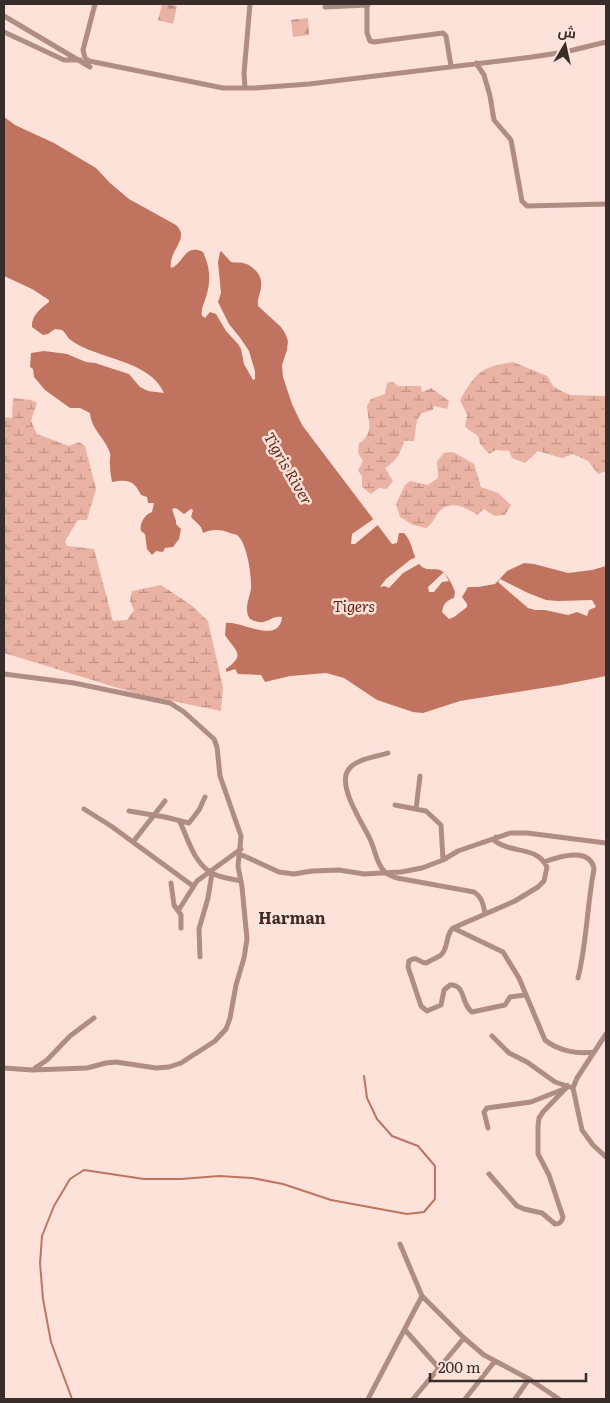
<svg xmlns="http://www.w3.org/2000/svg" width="610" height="1403" viewBox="0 0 610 1403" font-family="Literata,Cairo,serif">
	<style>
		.forest { fill: url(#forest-firs) }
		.wetland { fill: url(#wetland-marsh) }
		.water { fill: #c07460 }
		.pier { fill: #fde2da }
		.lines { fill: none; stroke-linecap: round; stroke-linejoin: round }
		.stream { stroke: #c07460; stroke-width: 2 }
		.minor { stroke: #b08d83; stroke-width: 5 }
		.labels { text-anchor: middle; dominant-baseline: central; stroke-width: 5; stroke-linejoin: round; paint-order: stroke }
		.water-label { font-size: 15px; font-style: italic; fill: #621d09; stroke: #fde2da }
		.quarter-label { font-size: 16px; font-weight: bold; fill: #3c2823; stroke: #fde2da }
	</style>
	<defs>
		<pattern id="forest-firs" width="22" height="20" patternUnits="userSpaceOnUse" patternTransform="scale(1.25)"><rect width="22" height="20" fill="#e9b2a3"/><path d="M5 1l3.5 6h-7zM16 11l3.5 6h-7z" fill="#be9185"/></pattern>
		<pattern id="wetland-marsh" width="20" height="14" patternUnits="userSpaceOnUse" patternTransform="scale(1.25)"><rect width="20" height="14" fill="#e9b2a3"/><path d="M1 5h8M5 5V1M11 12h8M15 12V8" fill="none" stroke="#be9185"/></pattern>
	</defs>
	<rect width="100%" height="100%" fill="#fde2da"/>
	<path class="forest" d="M162,4L177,6L173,24L158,20Z
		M308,18L309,35L293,37L291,20Z"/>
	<path class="wetland" d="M513,362L547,376L554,387L570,395L606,396V471L598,474L588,461L573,454L562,458L538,451L525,463L512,458L509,451L496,450L489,454L480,444L478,436L465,427L467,415L460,400C476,372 481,367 513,362Z
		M393,382L398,386H421L422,392L431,388L449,401L447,409L434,406L433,410L422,413L417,420L414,441H404C401,453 396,461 385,468L393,481L387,489L379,488L371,494L362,487V477L358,470L363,461L358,453L359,444C375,431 368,424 367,406L371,399L385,394L387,383Z
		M13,398L31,400L37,403L31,421L37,434L69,446L79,442L85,446L96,489L87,520H78L65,541L67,546L94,549L113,621L127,620L134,610L130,601L132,591L161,585L191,605L208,621L223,687L221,711L138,694L4,653V417L12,418Z
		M453,452L474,464L481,487L498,493L511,505L505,515L494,516L484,509L477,515C467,508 452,500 441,510C434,515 436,521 426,528L413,525L400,517L396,504L405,485L410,481L428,485L438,478L437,461L444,453Z"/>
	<path class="water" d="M4,117L15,125L54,143L96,168L110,183L129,199L176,225C191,239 168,250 171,268C183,265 184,243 203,252C211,269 211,283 205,300C203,306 201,310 202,316L205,318L210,312L216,314L226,331L238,344L241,349L244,364L253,380L255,379V371L249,351L241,339L229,324L218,302L221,293L218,262L220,252L221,251L231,262C235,263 239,262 243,263C253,265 263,276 261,286C261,293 257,298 258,306L281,327L285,333L288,341L287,350L282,365L283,377L292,404L302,425L392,544L397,543L399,533H404C413,542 412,556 420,565C425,572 436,567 442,571C448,575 453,586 455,592L454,598C447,600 443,604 442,612L449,619L454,617L467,607V604L462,597L468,587H478L495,584L507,571L524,563L534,564L568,573L592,570L606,566V676L561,685L460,701L423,713L413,712L377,700L344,678L326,673L290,676L265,682L261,675L238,674L235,669L226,672V669C246,654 236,652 225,635L226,623C240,620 279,646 282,617C269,615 267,628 250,619C243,609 250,598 251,588C252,577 247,542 237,535C235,534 232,534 230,533C221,529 211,529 203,533L201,527L191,517L193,510L191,509L184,514L176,508L172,509L176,521V524L181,529L179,539L173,547L165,548L163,552L156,551L152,555L147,549L145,534L141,531C139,524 145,514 152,512L154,503H148L147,497L141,495C134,480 127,479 112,482C111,476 110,471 110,465C109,462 111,457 110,453C105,438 91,429 90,413L80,408H70L45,390L34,377L33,369L30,367L31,353L44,351L52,352L67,354L86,362L95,363L129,374L140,387L148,391L164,393C150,360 97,359 72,341C67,338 66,333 62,330L55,329L48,334L43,335L32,327C31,316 41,308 49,302V300L32,289L4,276Z"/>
	<path class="pier" d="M375,518L379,524L355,544H351L352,534Z
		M416,557L419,564L403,573L389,588L384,586L380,587L386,579L410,560Z
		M444,572L449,581L442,582L434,592H429L428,587Z
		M500,579L528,593L546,600L558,601L592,600L596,607L589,610L587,616L577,612L568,615L545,610H535L528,608L498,582Z"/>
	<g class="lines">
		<path class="stream" d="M72,1399L51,1342L43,1299L40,1263L42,1236L54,1206L70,1179L84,1170L144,1179H181L219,1176L252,1178L283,1184L331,1200L407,1214L424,1212L435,1199V1166L418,1146L392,1136L377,1119L367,1098L364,1076"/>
		<path class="minor" d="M95,4L83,50L85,58L89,61L223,88H255L309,84L532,57L565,52L606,42
			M367,4V33L370,41L374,42L443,33L446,36L451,66
			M325,7L368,5
			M4,16L90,67
			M4,32L64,60H80
			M476,63L484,75L490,96L494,120L511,140L522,201L527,206L606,204
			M245,88L244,73L250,4
			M4,674L74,683L170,703L184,712L214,739L217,747L220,776L241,836L238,866L242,887L247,939L244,958L236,985L230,1018L226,1029L215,1041L181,1063L169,1067L156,1068L116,1062L106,1063L87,1068L32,1070L4,1068
			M388,753C376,757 353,759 347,772C339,789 363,824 370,839C375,849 376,863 384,871C387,875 392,876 397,878L474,892C482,897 483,904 485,913
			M395,805L426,811L441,825L443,860
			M84,809L111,826L193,886
			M416,809L420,776
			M129,811L165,817L189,823L199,810L205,797
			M180,822C188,839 195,866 214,874C222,878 232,879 241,881
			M496,837L495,841C511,854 536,845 547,867L544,881L538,887L515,901L453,928C445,935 449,948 441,955C437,958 431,960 426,963C419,963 417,955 409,961L408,967L421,1006L427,1011L441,1005L444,990L450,985C466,984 461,1005 472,1012L505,1005L510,997L525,995
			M133,842L165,801
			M240,854L279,872L294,874L312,871L339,870L364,874L401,872L422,868L443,860L458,851L510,833H527L606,843
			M544,862C558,857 590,846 594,869C587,905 587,942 578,978
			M171,883L174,905L181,915V928
			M178,911L197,881L241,849
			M453,928L503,952L519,978L545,1040C557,1050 580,1056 595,1051
			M200,957L199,929L208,898L212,873
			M606,1034L577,1078L573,1088L582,1130L593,1145L606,1157
			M492,1036L509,1053L527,1062L555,1082L570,1087
			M35,1068L47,1060L70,1036L94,1018
			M488,1128L484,1112L487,1108L531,1102L564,1089
			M489,1174L517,1206L524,1209L542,1213L555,1224C560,1224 562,1222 563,1217L549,1175L538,1154V1126L539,1118L543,1112L568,1086
			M400,1244L422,1296L464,1338L484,1355L529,1379L559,1399
			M405,1330L439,1368
			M368,1399L422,1296
			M413,1399L464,1338
			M465,1399L495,1361
			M515,1399L529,1379"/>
	</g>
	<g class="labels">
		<g class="water-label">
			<text transform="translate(289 468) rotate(60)">Tigris River</text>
			<text x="354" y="605">Tigers</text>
		</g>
		<g class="quarter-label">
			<text x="292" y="917">Harman</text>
		</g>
	</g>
	<rect width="610" height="1403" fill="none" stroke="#382d2a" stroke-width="10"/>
	<g transform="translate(565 45) rotate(9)" stroke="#fde2da" stroke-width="4" paint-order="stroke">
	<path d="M0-4L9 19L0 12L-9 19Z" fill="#382d2a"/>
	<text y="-8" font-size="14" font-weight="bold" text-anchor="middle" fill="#382d2a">ش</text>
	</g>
	<path d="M430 1373v8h156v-8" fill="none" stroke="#382d2a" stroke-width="2.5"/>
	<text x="438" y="1373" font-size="15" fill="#382d2a" stroke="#fde2da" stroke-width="4" paint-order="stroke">200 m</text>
</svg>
